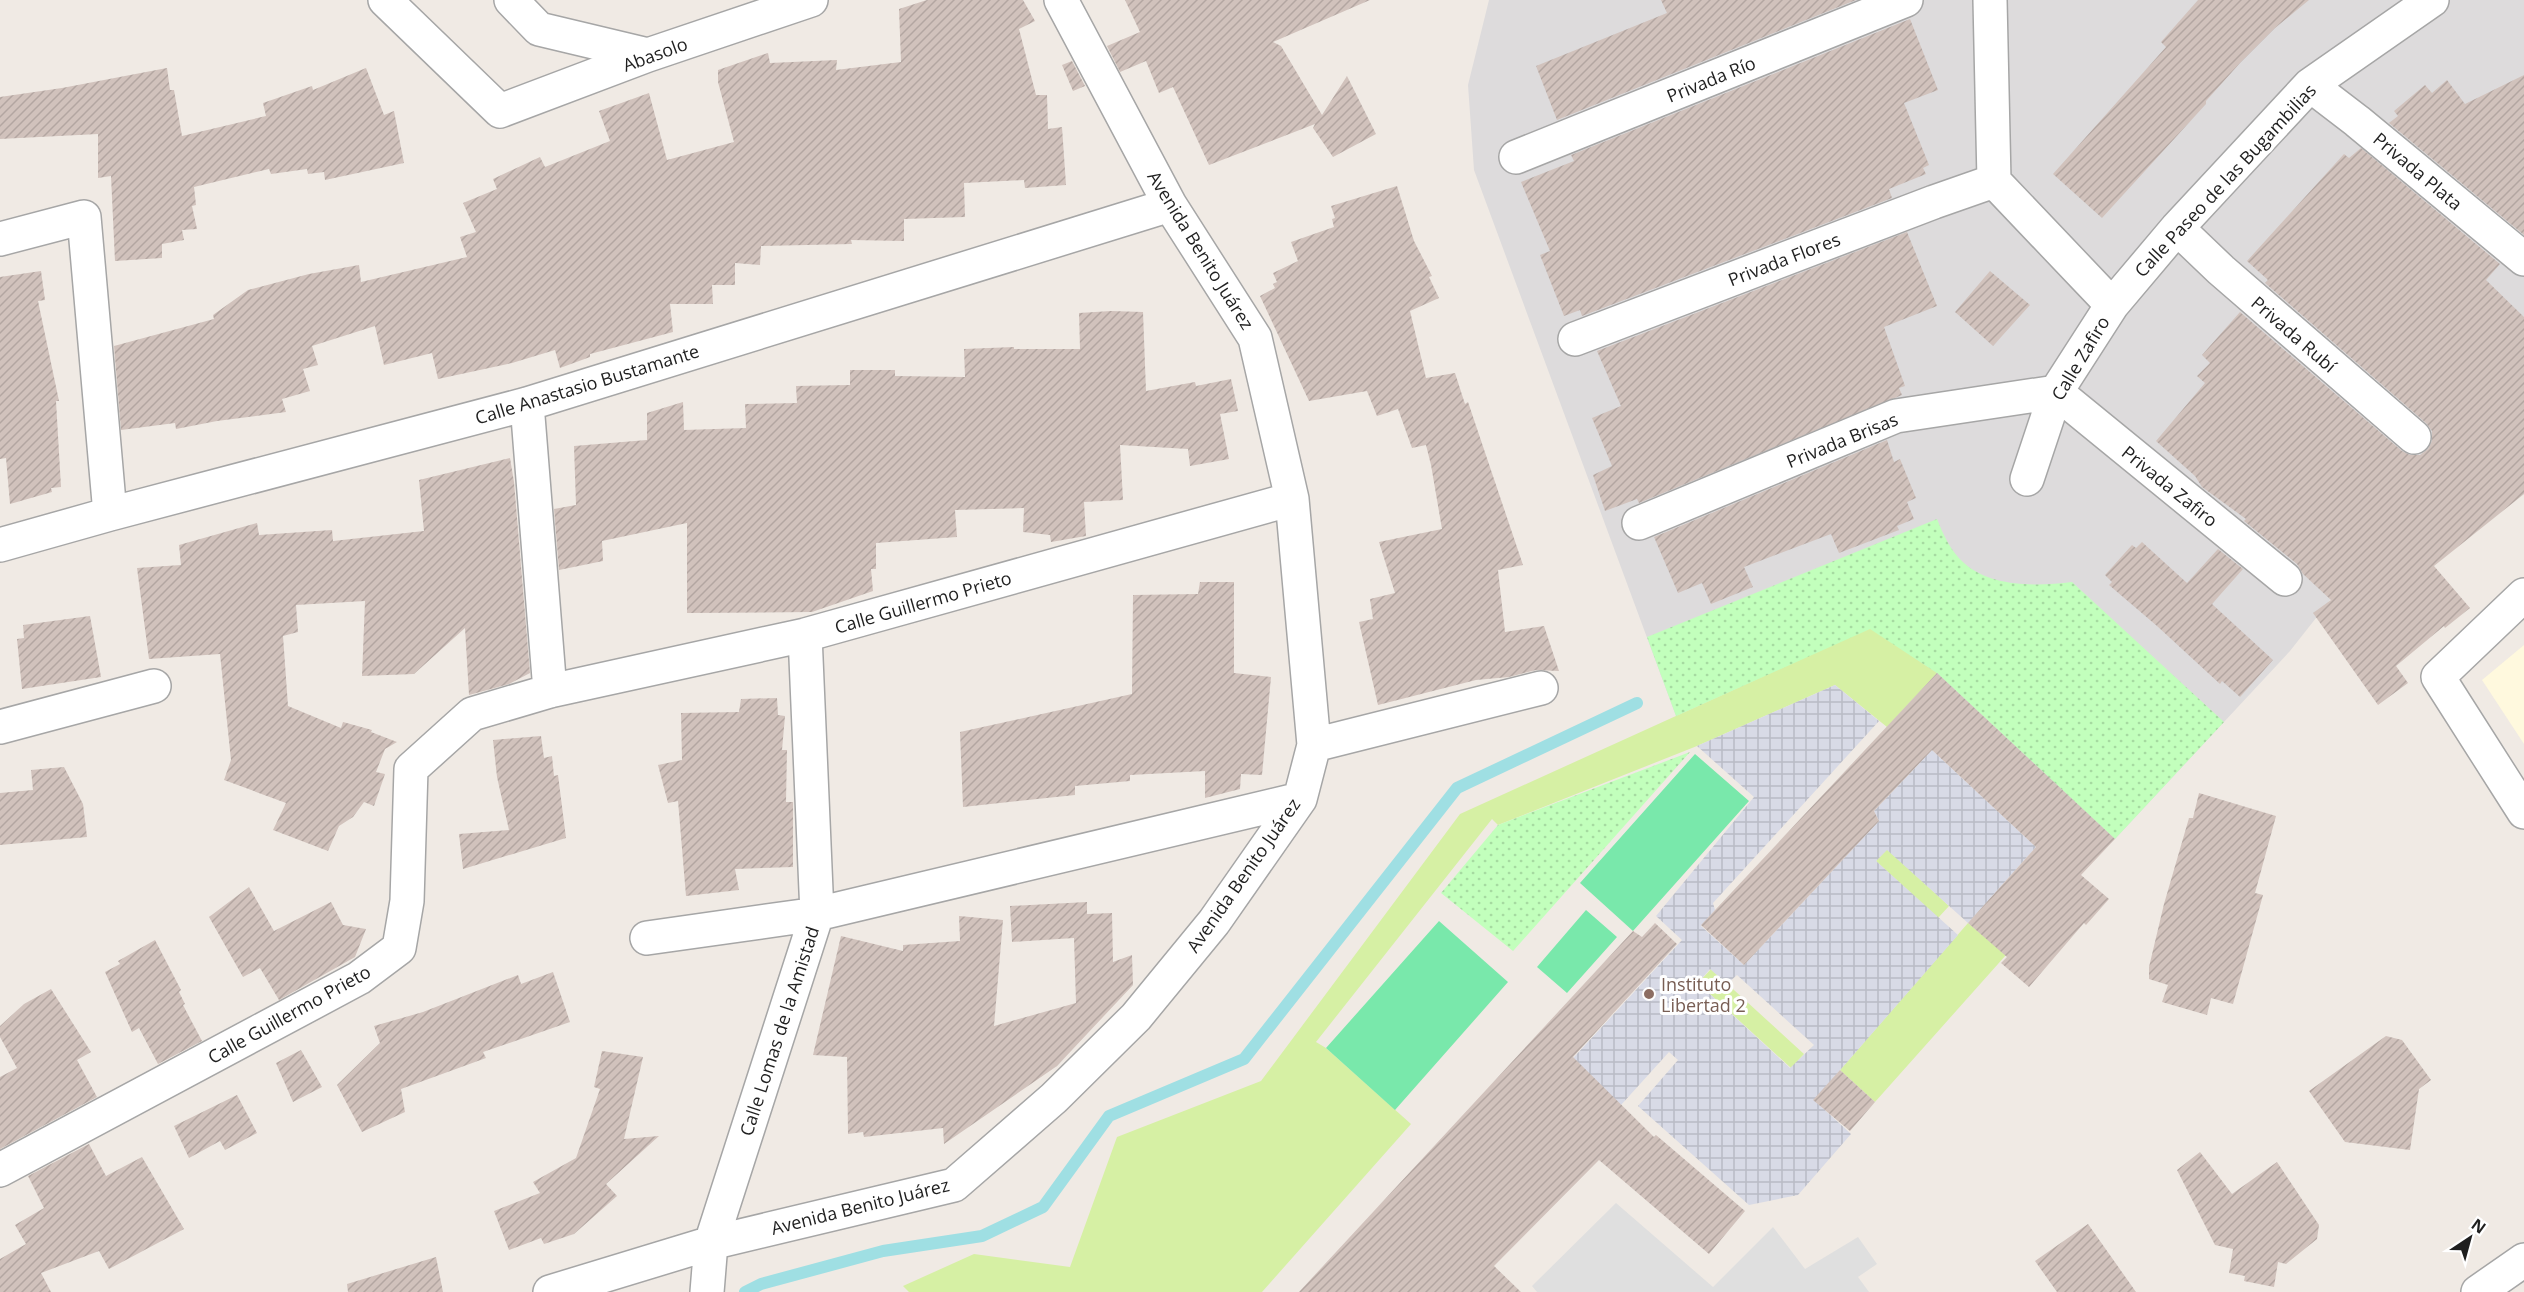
<svg xmlns="http://www.w3.org/2000/svg" width="2524" height="1292" viewBox="0 0 2524 1292" font-family="'Open Sans',sans-serif">
	<style>
		.residential { fill: #dddbdc }
		.education { fill: #fff9de }
		.grass { fill: #d6f0a4 }
		.park { fill: url(#park-dots) }
		.pitch { fill: #79e8ab }
		.parking { fill: #dfdfdf }
		.plaza { fill: url(#plaza-grid); fill-rule: evenodd }
		.lines { fill: none; stroke-linecap: round; stroke-linejoin: round }
		.stream { stroke: #9fdfe3; stroke-width: 12 }
		.building { fill: url(#building-hatch) }
		.minor-casing { stroke: #a6a6a6; stroke-width: 36 }
		.minor { stroke: #fff; stroke-width: 33 }
		.education-dot { fill: #8d6e63; stroke: #fff; stroke-width: 2 }
		.labels { text-anchor: middle; dominant-baseline: central; stroke-width: 6; stroke-linejoin: round; paint-order: stroke }
		.street-label { font-size: 18px; fill: #1f1f1f; stroke: #fff }
		.education-label { font-size: 18px; fill: #785e54; stroke: #fff; text-anchor: start }
	</style>
	<defs>
		<pattern id="park-dots" width="8" height="8" patternUnits="userSpaceOnUse" patternTransform="scale(1.5)"><rect width="8" height="8" fill="#c2ffbc"/><path d="M2 2h.1M6 6h.1" fill="none" stroke="#a6daa1" stroke-width="1.8" stroke-linecap="round"/></pattern>
		<pattern id="plaza-grid" width="8" height="8" patternUnits="userSpaceOnUse" patternTransform="scale(1.5)"><rect width="8" height="8" fill="#d8dae6"/><path d="M0 4h8M4 0v8" fill="none" stroke="#b9bbc5"/></pattern>
		<pattern id="building-hatch" width="6" height="6" patternUnits="userSpaceOnUse" patternTransform="scale(1.5)"><rect width="6" height="6" fill="#d1c2bc"/><path d="M-1 1l2-2M0 6l6-6M5 7l2-2" fill="none" stroke="#b3a6a1"/></pattern>
	</defs>
	<rect width="100%" height="100%" fill="#f0eae4"/>
	<path class="residential" d="M1489,0H2524V354L2290,651L2115,839L1870,629L1676,716L1474,170L1468,85Z"/>
	<path class="education" d="M2524,645V744L2482,680Z"/>
	<path class="grass" d="M1870,628L1937,673L1887,727L1835,685L1697,746L1498,825L1492,819L1316,1042L1326,1048L1411,1124L1262,1292H909L903,1286L974,1254L1070,1267L1117,1137L1261,1081L1460,814Z
		M1887,849L1949,906L1938,918L1876,861Z
		M1968,923L2006,955L1875,1102L1840,1070Z
		M1711,969L1804,1054L1791,1068L1698,983Z"/>
	<path class="park" d="M1937,519C1943,534 1951,552 1964,563C1992,588 2038,586 2072,582L2224,722L2115,839L1937,673L1870,629L1676,716L1647,637Z
		M1690,752L1513,951L1441,893L1498,825Z"/>
	<path class="pitch" d="M1695,754L1749,801L1633,931L1580,883Z
		M1586,910L1617,937L1567,993L1537,967Z
		M1439,921L1508,982L1395,1110L1326,1048Z"/>
	<path class="parking" d="M1616,1203L1713,1287L1773,1227L1805,1269L1858,1237L1877,1264L1858,1277L1869,1292H1537L1532,1286Z"/>
	<path class="plaza" d="M1835,685L1879,721L1713,903L1715,910L1701,926L1744,965L1879,821L1874,811L1932,750L2036,847L1968,923L1887,850L1876,861L1958,935L1814,1100L1851,1134L1798,1195L1749,1205L1638,1106L1678,1060L1669,1052L1621,1105L1411,1234L1682,940L1656,916L1754,797L1697,746ZM1710,969L1727,984L1737,975L1814,1045L1790,1068L1698,983Z"/>
	<g class="lines">
		<path class="stream" d="M745,1292L761,1284L883,1251L982,1236L1043,1207L1109,1116L1244,1059L1457,788L1637,703"/>
	</g>
	<path class="building" d="M927,0H1023L1035,21L1019,29L1036,95H1047L1048,129L1062,127L1066,185L1025,188L1024,180L964,183L965,217L904,219V241L851,240L852,244L761,246L760,265L735,263V285H712L713,304H670L673,332L590,354V357L560,368L555,350L512,363L438,379L432,353L384,365L375,326L312,346L318,365L303,369L310,391L282,399L286,412L217,421L176,429L175,423L121,430L114,346L214,319L213,315L248,290L309,274L359,265L361,282L467,257L460,237L476,232L463,203L497,189L493,179L540,157L545,167L610,141L599,111L649,93L667,160L734,142L718,82V70L768,53L770,63L837,60L836,70L901,62L899,9Z
		M1125,0H1370L1273,42L1281,46L1322,115L1347,76L1376,134L1333,157L1313,128L1315,124L1209,165L1173,87L1159,93L1146,61L1120,72L1107,46L1140,32Z
		M1661,0H1856L1557,120L1536,66L1667,13Z
		M2198,0H2309L2275,28L2240,63L2206,101V104L2102,218L2053,174L2166,47L2161,42Z
		M1910,19L1938,90L1904,103L1929,165L1923,168L1926,174L1889,189L1892,198L1582,316L1580,310L1564,316L1540,255L1550,251L1521,182L1574,161L1571,155Z
		M1072,61L1085,86L1073,91L1062,65Z
		M167,68L170,90H174L182,136L266,116L263,103L312,86L313,90L366,68L384,115L394,111L404,163L325,180L324,172L308,174L307,169L271,174L269,169L194,187L196,205L192,206L197,229L182,230L184,240L162,244V258L115,261L111,176L98,178V134L0,139V97L62,88Z
		M2524,75V235L2389,123L2398,116L2394,111L2425,85L2432,93L2447,80L2465,104Z
		M2361,148L2500,264L2486,280L2524,317V494L2434,566L2470,608L2445,628L2444,626L2396,666L2408,683L2378,705L2313,613L2331,600L2303,574L2297,564L2244,521L2246,519L2202,487L2195,476L2156,441L2205,383L2197,376L2210,363L2202,355L2240,312L2402,451L2410,455H2420L2428,449L2432,441V431L2426,423L2265,283L2268,280L2247,261L2344,154L2349,158Z
		M1397,186L1414,241L1432,276L1429,277L1439,298L1410,311L1426,378L1455,373L1465,404L1468,402L1523,565L1498,570L1505,632L1544,626L1559,671L1536,670L1509,677L1476,680L1378,705L1359,622L1373,619L1370,599L1395,593L1379,542L1442,529L1431,465L1426,445L1412,448L1398,409L1377,416L1367,391L1309,401L1260,296L1275,288L1273,284L1277,282L1273,273L1298,261L1291,242L1334,227L1332,219L1335,218L1331,206Z
		M1907,232L1937,306L1884,327L1905,386L1899,388L1902,395L1639,503L1637,499L1605,511L1593,475L1612,466L1592,418L1621,406L1597,351Z
		M41,271L45,300L38,301L59,401H56L61,487L51,488L52,492L10,504L6,458L0,459V277Z
		M1990,271L2030,305L1993,346L1955,312Z
		M1111,311L1143,312L1146,391L1195,382L1196,386L1231,379L1238,411L1220,414L1229,459L1190,466L1188,449L1120,445L1123,500L1084,502L1086,536L1051,542L1050,535L1023,532L1024,508L955,510L957,537L876,543V569H871L873,591L812,612L687,613V523L602,541L603,561L559,570L554,509L576,505L574,446L647,440V413L683,402L684,430L746,428L745,404L797,403L796,386L850,385V370H895V376L965,377L964,349L1014,347V349H1080L1079,313Z
		M1887,440L1894,462L1900,459L1916,498L1907,502L1914,519L1897,526L1899,530L1839,553L1831,534L1744,567L1753,587L1711,604L1702,583L1678,593L1654,537Z
		M510,458L514,482L530,673L509,684L469,695L465,628L414,674L362,676L365,601L296,605L298,632L283,636L288,706L341,728L343,722L372,730L371,732L397,742L385,749L376,772L385,774L374,806L364,802L353,817L339,826L328,851L273,830L286,803L224,780L231,760L220,654L149,659L137,568L181,565L179,545L257,523L259,535L332,530L333,541L424,531L419,480Z
		M2142,542L2187,583L2218,549L2243,569L2212,604L2273,660L2240,697L2222,681L2220,684L2157,626L2109,585L2112,582L2105,575L2132,545L2136,548Z
		M1200,582H1234V673L1271,677L1262,775L1241,774L1240,789L1205,798V771L1130,775V781L1075,786V795L963,807L960,732L1132,694L1133,595L1198,594Z
		M90,616L101,677L22,689L17,639L24,638L23,625Z
		M1937,673L2115,839L2081,875L2109,899L2086,925L2084,923L2029,987L2001,963L2007,957L1968,923L2036,847L1932,750L1874,811L1879,821L1744,965L1701,925Z
		M777,698L778,715L785,716L782,750H787L786,802H793V867L735,869L739,890L686,896L678,801L668,803L658,765L682,760L681,713L739,712L741,699Z
		M541,736L544,758L552,756L554,776L558,775L566,838L463,869L459,834L509,830L497,777L493,740Z
		M64,767L83,804L87,837L0,845V793L33,790L31,770Z
		M2199,793L2276,816L2255,893L2263,895L2233,1004L2211,998L2207,1015L2162,1002L2168,985L2149,979V967L2164,904L2189,818H2193Z
		M249,887L274,931L331,902L343,925L366,929L355,957L279,1000L260,968L243,977L209,917Z
		M1087,902V914L1112,913L1113,962L1132,955L1133,985L1057,1066L944,1144L943,1128L864,1137L863,1132L848,1134L847,1057L813,1055L841,936L903,951V945L960,941L959,916L1003,920L994,1026L1076,1003L1074,938L1012,942L1010,906Z
		M1655,923L1677,944L1573,1057L1654,1137L1656,1135L1745,1211L1709,1254L1599,1160L1494,1266L1521,1292H1299L1633,931L1642,937Z
		M155,940L181,990L179,992L185,1004L183,1005L202,1041L158,1064L139,1028L132,1032L105,972L120,964L118,961Z
		M553,972L570,1022L483,1052L486,1058L401,1089L405,1112L362,1132L337,1085L380,1043L374,1026L423,1012L518,975L521,984Z
		M51,989L91,1052L77,1060L97,1097L0,1149V1077L17,1068L0,1037V1026L24,1004Z
		M2386,1036L2402,1040L2431,1080L2419,1089L2410,1150L2345,1142L2309,1091Z
		M301,1050L322,1087L293,1102L276,1063Z
		M602,1051L643,1057L624,1139L659,1136L606,1184L617,1196L574,1234L544,1244L541,1238L509,1250L494,1211L540,1193L533,1182L576,1158L600,1089L594,1087Z
		M1840,1070L1875,1102L1850,1131L1813,1100Z
		M237,1095L257,1133L225,1150L220,1141L189,1158L174,1126Z
		M89,1144L106,1176L142,1157L184,1229L109,1269L99,1251L41,1273L51,1292H0V1259L26,1244L15,1225L44,1208L28,1176Z
		M2200,1152L2232,1194L2277,1162L2319,1225L2317,1239L2286,1264L2278,1262L2274,1287L2244,1281L2245,1276L2229,1273L2233,1249L2215,1245L2177,1170Z
		M2088,1224L2136,1292H2057L2035,1261Z
		M436,1257L443,1292H348L347,1284Z"/>
	<g class="lines">
		<g class="minor-casing">
			<path id="minor" d="M385,0L500,111L648,55L811,0
				M511,0L539,29L648,55
				M1990,0L1994,181L2112,305
				M2310,85L2357,121L2524,259
				M1516,157L1906,0
				M2177,228L2221,270L2414,437
				M0,239L84,217L110,514
				M1575,339L1934,202L1994,181
				M527,404L550,691
				M2027,479L2056,392L2112,305L2177,228L2310,85L2432,0
				M1639,523L1896,416L2056,392L2285,579
				M0,545L110,514L527,404L1170,205
				M2524,595L2438,677L2524,812
				M0,727L154,686
				M1314,745L1541,688
				M647,938L817,914L1300,799
				M0,1170L359,978L399,948L407,901L411,769L472,714L550,691L805,635L1292,499
				M550,1292L711,1243L954,1185L1054,1098L1136,1017L1214,922L1300,799L1314,745L1292,499L1255,338L1170,205L1061,0
				M707,1292L711,1243L817,914L805,635
				M2478,1292L2524,1260"/>
		</g>
		<use href="#minor" class="minor"/>
	</g>
	<circle class="education-dot" cx="1649" cy="994" r="6"/>
	<g class="labels">
		<g class="street-label">
			<text transform="translate(655 54) rotate(-20)">Abasolo</text>
			<text transform="translate(1711 79) rotate(-22)">Privada Río</text>
			<text transform="translate(2418 171) rotate(40)">Privada Plata</text>
			<text transform="translate(2225 180) rotate(-47)">Calle Paseo de las Bugambilias</text>
			<text transform="translate(1201 250) rotate(58)">Avenida Benito Juárez</text>
			<text transform="translate(1784 259) rotate(-21)">Privada Flores</text>
			<text transform="translate(2294 334) rotate(41)">Privada Rubí</text>
			<text transform="translate(2080 358) rotate(-59)">Calle Zafiro</text>
			<text transform="translate(587 384) rotate(-17)">Calle Anastasio Bustamante</text>
			<text transform="translate(1842 440) rotate(-22)">Privada Brisas</text>
			<text transform="translate(2170 486) rotate(39)">Privada Zafiro</text>
			<text transform="translate(923 602) rotate(-16)">Calle Guillermo Prieto</text>
			<text transform="translate(1243 875) rotate(-55)">Avenida Benito Juárez</text>
			<text transform="translate(289 1014) rotate(-29)">Calle Guillermo Prieto</text>
			<text transform="translate(779 1031) rotate(-72)">Calle Lomas de la Amistad</text>
			<text transform="translate(860 1206) rotate(-14)">Avenida Benito Juárez</text>
		</g>
		<g class="education-label">
			<text x="1661" y="984">Instituto<tspan x="1661" dy="21">Libertad 2</tspan></text>
		</g>
	</g>
	<g transform="translate(2470 1238) rotate(36)" stroke="#ffffff" stroke-width="4.5" paint-order="stroke">
	<path d="M0-4.5L10 22L0 15L-10 22Z" fill="#1f1f1f"/>
	<text y="-9" font-size="16" font-weight="bold" text-anchor="middle" fill="#1f1f1f">N</text>
	</g>
</svg>
